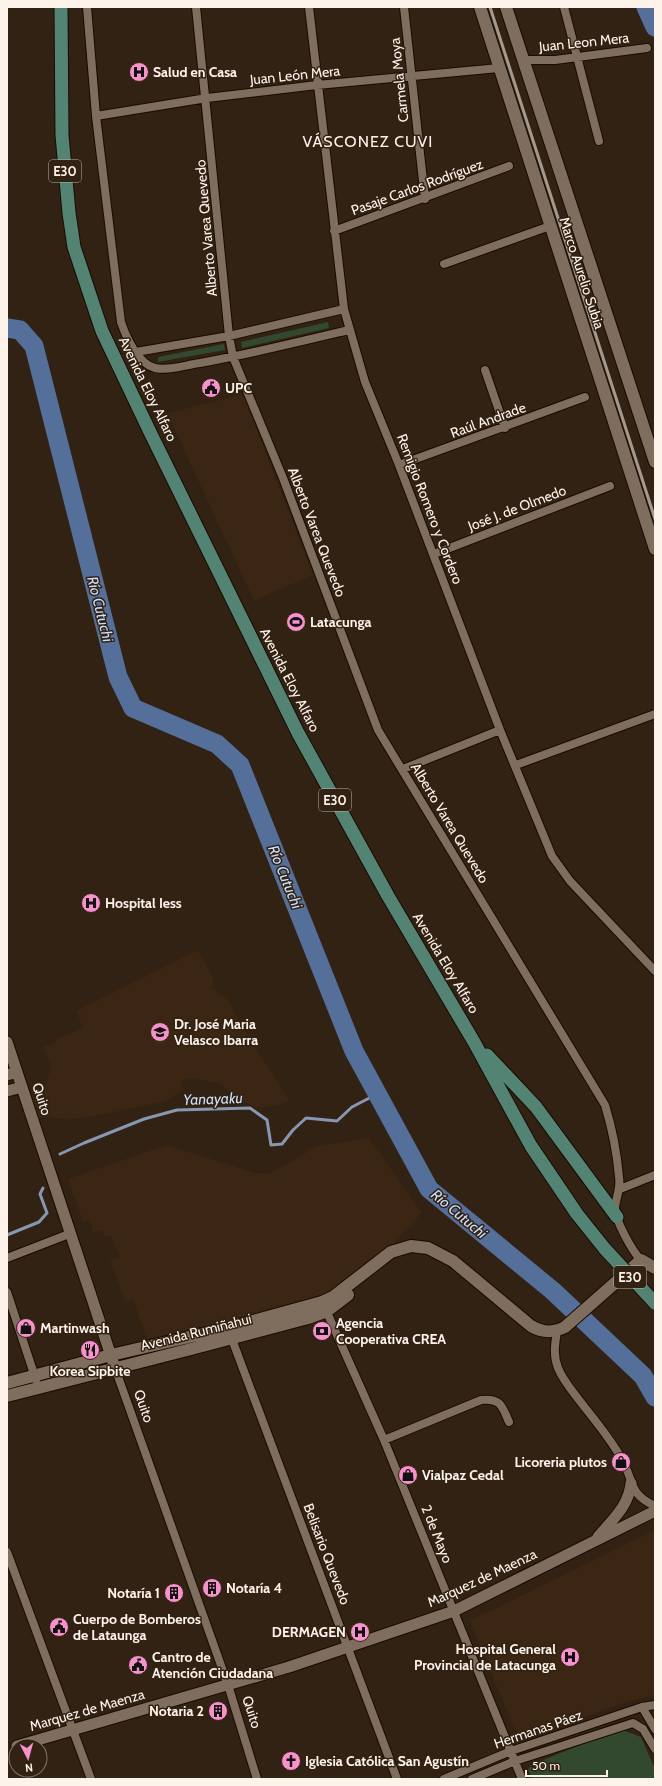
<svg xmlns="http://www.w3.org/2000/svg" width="662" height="1786" viewBox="0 0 662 1786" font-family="Cabin,sans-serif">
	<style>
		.built { fill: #3a2613 }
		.green { fill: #32482f }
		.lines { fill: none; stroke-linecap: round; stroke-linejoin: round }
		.stream { stroke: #8797b2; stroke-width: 3 }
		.river { stroke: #546f9a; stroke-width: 19 }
		.minor-casing { stroke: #190b02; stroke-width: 10 }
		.tertiary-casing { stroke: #190b02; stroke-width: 13 }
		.secondary-casing { stroke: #190b02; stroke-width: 14 }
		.primary-casing { stroke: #190b02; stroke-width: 15 }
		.minor { stroke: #7f6d5d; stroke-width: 8 }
		.tertiary { stroke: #7f6d5d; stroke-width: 11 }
		.secondary { stroke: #7f6d5d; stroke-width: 12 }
		.primary { stroke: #538473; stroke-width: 13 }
		.rail { stroke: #a5998d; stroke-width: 3 }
		.primary-bridge-casing { stroke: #190b02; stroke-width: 15; stroke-linecap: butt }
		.primary-bridge { stroke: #538473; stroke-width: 13 }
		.labels { text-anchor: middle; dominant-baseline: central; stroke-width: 3; stroke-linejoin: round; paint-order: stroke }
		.shield { fill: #312214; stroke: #c0b4aa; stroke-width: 1 }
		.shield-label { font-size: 13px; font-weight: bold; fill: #fef3ea }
		.street-label { font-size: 14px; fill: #fef3ea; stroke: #312214 }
		.poi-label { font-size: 14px; font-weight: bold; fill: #fef3ea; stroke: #312214; text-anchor: start }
		.water-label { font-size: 15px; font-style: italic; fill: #cedffa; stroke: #312214 }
		.quarter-label { font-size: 16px; letter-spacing: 1px; fill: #fef3ea; stroke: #312214 }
	</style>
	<rect width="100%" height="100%" fill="#312214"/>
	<path class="built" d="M243,394L313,575L254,601L167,413Z
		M198,950L213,978L212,988L228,1000L248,1036L290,1101L278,1105L256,1108L231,1093L219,1083L188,1078L181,1082L184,1090L166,1101L96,1116L73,1119L35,1117L30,1103L43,1096L51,1066L43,1047L56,1042L55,1040L83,1028L76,1011Z
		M369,1138L422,1213L392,1245L330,1295L303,1303L147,1340L133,1299L125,1302L110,1261L120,1257L111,1236L105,1237L102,1230L93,1233L90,1221L83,1222L68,1179L166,1145L256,1173H269L285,1165L317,1146Z
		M655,1530V1695L649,1696L618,1705L540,1733L529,1736L519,1734L514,1728L469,1619L488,1612Z"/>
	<path class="green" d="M328,322L329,328L242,348L241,342Z
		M224,344L225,350L158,362V357Z
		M620,1729L641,1737L655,1769V1779H532L528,1769L533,1764Z"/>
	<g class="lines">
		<path class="stream" d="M60,1154L84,1143L144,1119L177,1110L250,1108L267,1120L271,1145L282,1144L293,1130L306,1118L337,1121L352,1107L377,1094
			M7,1235L39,1222L47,1213L40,1194L43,1188"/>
		<path class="river" d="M646,7L655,27
			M7,328L20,330L34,346L118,677L133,708L217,744L240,765L354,1051L429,1189L553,1291L643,1376L655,1397"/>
		<g class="minor-casing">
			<path id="minor" d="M87,7L96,116L121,322C126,337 138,364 155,368C169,371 186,365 200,363C250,354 299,342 349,330
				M196,7L229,336L233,357L283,478L378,730L605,1105C612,1128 617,1153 619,1177C621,1188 616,1197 615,1208C615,1220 632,1251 641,1260
				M309,7L344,309L365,382L399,465L500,730L552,856L570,881L655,971
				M404,7L425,199
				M564,7L599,141
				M523,60H555L647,48
				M96,116L207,98L317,85L499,68
				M334,231L509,166
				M444,264L550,226
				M136,352L229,336L344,309
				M485,370L505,428
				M399,465L585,397
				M434,554L610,486
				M516,765L655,714
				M403,769L500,730
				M620,1189L655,1175
				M7,1258L69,1234
				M7,1292L36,1380
				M325,1308L384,1440L522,1779
				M557,1331C555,1344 553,1355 558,1368C562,1378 569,1387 576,1396C591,1416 609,1436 621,1458C635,1481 627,1493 655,1506
				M230,1334L397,1779
				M115,1368L228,1685L257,1779
				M384,1440L481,1400C501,1398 502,1406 509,1422
				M7,1552L91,1779
				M642,1707L655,1729
				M444,1779L511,1751L642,1707L655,1705
				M472,1779L515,1761L633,1723L643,1729L655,1749"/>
		</g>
		<g class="tertiary-casing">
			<path id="tertiary" d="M7,1042L115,1368
				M7,1075L17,1072
				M7,1091L22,1087
				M598,1537C612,1520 629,1506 631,1483
				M17,1746L289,1667L454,1611L655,1511"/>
		</g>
		<g class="secondary-casing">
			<path id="secondary" d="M480,7L655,549
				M506,7L655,462
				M7,1383L111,1355L228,1328L322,1302L333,1297L391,1252L411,1246L428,1248L453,1261L531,1326C543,1333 553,1333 565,1327L641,1260L655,1268
				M7,1396L191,1349L308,1318L327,1311L348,1295"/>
		</g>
		<g class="primary-casing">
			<path id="primary" d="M61,7L62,135L69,213L74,247L102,331L149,430L298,733L388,896L474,1042L531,1146L577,1214L605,1249
				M487,1055L536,1107L617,1217"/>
		</g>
		<use href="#minor" class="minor"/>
		<use href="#tertiary" class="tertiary"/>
		<use href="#secondary" class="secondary"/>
		<use href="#primary" class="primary"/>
		<path class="rail" d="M490,7L655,519"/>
		<g class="primary-bridge-casing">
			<path id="primary-bridge" d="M605,1249L655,1303"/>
		</g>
		<use href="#primary-bridge" class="primary-bridge"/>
	</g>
	<defs>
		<g id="hospital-disc" transform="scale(1)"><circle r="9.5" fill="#f890cc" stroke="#312214"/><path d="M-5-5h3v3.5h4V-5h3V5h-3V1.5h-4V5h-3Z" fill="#111"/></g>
		<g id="civic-disc" transform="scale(1)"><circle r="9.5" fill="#f890cc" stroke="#312214"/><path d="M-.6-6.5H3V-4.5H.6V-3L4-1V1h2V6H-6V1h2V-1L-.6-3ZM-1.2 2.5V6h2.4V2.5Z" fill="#111"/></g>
		<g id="stadium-disc" transform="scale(1)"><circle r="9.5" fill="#f890cc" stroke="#312214"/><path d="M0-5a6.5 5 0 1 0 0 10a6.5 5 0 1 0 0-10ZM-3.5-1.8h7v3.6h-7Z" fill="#111"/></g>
		<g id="school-disc" transform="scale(1)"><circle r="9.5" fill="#f890cc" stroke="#312214"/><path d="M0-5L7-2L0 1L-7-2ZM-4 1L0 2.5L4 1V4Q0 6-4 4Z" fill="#111"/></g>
		<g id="shop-disc" transform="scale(1)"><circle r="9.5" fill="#f890cc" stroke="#312214"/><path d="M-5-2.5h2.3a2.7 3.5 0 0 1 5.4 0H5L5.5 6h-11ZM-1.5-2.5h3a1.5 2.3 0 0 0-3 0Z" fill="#111"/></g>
		<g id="bank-disc" transform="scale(1)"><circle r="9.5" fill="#f890cc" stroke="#312214"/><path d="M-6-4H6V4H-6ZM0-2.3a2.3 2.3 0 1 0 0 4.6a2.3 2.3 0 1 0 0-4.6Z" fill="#111"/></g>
		<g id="restaurant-disc" transform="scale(1)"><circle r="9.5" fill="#f890cc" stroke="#312214"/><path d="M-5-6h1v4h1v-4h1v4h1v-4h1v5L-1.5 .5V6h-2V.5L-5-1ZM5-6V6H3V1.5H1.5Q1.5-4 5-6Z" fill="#111"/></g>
		<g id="building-disc" transform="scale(1)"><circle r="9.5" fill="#f890cc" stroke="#312214"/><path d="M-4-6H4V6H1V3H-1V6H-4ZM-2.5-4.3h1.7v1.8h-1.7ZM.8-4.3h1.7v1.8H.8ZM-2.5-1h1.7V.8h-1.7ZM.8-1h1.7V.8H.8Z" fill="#111"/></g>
		<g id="church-disc" transform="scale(1)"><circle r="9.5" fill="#f890cc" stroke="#312214"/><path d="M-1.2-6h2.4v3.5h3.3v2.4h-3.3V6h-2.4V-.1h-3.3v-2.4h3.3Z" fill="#111"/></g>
	</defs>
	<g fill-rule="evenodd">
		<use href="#hospital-disc" x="139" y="72"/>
		<use href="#civic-disc" x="211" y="388"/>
		<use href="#stadium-disc" x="296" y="622"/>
		<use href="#hospital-disc" x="91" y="903"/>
		<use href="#school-disc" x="160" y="1032"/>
		<use href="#shop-disc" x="26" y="1328"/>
		<use href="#bank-disc" x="322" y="1331"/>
		<use href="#restaurant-disc" x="90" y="1350"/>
		<use href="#shop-disc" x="621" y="1462"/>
		<use href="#shop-disc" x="408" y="1475"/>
		<use href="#building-disc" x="212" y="1588"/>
		<use href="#building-disc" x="174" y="1593"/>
		<use href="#civic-disc" x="59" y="1627"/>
		<use href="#hospital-disc" x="360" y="1632"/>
		<use href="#hospital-disc" x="570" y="1657"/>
		<use href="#civic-disc" x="138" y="1665"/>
		<use href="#building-disc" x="218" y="1711"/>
		<use href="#church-disc" x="291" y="1761"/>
	</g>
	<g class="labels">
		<g class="shield">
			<rect x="49" y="160" width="32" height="22" rx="3"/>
			<rect x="319" y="789" width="32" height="22" rx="3"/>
			<rect x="614" y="1266" width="32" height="22" rx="3"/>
		</g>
		<g class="shield-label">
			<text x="65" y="171">E30</text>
			<text x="335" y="800">E30</text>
			<text x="630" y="1277">E30</text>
		</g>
		<g class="street-label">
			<text transform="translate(584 42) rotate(-6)">Juan Leon Mera</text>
			<text transform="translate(295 75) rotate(-6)">Juan León Mera</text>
			<text transform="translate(399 80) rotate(-96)">Carmela Moya</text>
			<text transform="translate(417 187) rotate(-20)">Pasaje Carlos Rodríguez</text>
			<text transform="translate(206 228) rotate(-95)">Alberto Varea Quevedo</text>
			<text transform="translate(582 273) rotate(72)">Marco Aurelio Subia</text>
			<text transform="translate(148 389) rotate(64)">Avenida Eloy Alfaro</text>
			<text transform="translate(488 420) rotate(-20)">Raúl Andrade</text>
			<text transform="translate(517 508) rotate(-21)">José J. de Olmedo</text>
			<text transform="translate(430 509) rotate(69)">Remigio Romero y Cordero</text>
			<text transform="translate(317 532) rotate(69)">Alberto Varea Quevedo</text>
			<text transform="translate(290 680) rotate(63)">Avenida Eloy Alfaro</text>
			<text transform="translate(450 823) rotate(59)">Alberto Varea Quevedo</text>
			<text transform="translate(446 963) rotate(59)">Avenida Eloy Alfaro</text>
			<text transform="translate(42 1099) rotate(72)">Quito</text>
			<text transform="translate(196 1332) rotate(-14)">Avenida Rumiñahui</text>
			<text transform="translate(144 1406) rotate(71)">Quito</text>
			<text transform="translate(437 1534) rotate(68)">2 de Mayo</text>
			<text transform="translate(327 1554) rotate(69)">Belisario Quevedo</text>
			<text transform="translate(482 1578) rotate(-25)">Marquez de Maenza</text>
			<text transform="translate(87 1710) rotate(-16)">Marquez de Maenza</text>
			<text transform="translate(252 1712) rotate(72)">Quito</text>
			<text transform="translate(538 1729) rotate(-19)">Hermanas Páez</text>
		</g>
		<g class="poi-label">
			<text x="153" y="72">Salud en Casa</text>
			<text x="225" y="388">UPC</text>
			<text x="310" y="622">Latacunga</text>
			<text x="105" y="903">Hospital Iess</text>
			<text x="174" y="1024">Dr. José Maria<tspan x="174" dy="16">Velasco Ibarra</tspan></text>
			<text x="336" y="1323">Agencia<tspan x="336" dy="16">Cooperativa CREA</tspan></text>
			<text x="40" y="1328">Martinwash</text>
			<text x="90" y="1371" text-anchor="middle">Korea Sipbite</text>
			<text x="607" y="1462" text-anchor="end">Licoreria plutos</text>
			<text x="422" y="1475">Vialpaz Cedal</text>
			<text x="226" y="1588">Notaría 4</text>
			<text x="160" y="1593" text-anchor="end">Notaría 1</text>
			<text x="73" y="1619">Cuerpo de Bomberos<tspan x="73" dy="16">de Lataunga</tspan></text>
			<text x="346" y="1632" text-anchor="end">DERMAGEN</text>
			<text x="556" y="1649" text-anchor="end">Hospital General<tspan x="556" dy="16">Provincial de Latacunga</tspan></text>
			<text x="152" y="1657">Cantro de<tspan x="152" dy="16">Atención Ciudadana</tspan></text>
			<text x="204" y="1711" text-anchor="end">Notaria 2</text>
			<text x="305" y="1761">Iglesia Católica San Agustín</text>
		</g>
		<g class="water-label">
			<text transform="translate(100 609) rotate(76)">Río Cutuchi</text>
			<text transform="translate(285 877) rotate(68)">Río Cutuchi</text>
			<text transform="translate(213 1099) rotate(-2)">Yanayaku</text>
			<text transform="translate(459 1214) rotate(40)">Río Cutuchi</text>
		</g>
		<g class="quarter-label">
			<text x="368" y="141">VÁSCONEZ CUVI</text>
		</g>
	</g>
	<rect width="662" height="1786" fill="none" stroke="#fef3ea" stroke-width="16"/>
	<g transform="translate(28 1758) rotate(174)"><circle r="19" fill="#312214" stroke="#83766a"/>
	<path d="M0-3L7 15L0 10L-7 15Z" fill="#f890cc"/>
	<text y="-6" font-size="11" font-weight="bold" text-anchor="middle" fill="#fef3ea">N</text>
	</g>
	<path d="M526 1770v6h81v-6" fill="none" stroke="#fef3ea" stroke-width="2"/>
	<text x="532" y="1770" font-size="12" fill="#fef3ea" stroke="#312214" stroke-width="3" paint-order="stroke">50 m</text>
</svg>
